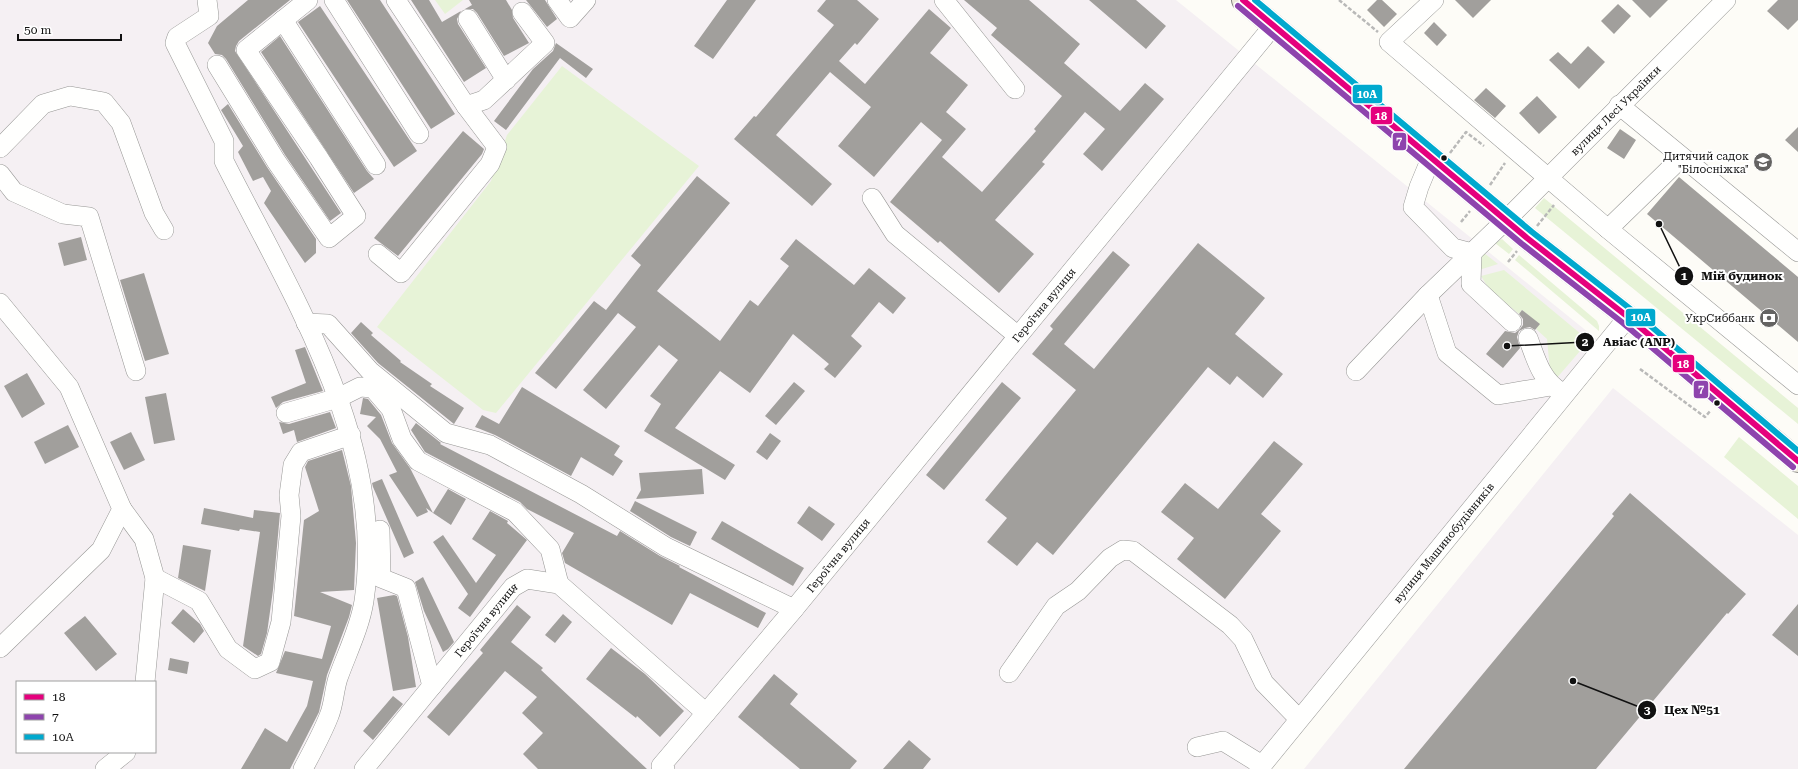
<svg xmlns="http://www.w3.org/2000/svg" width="1798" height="769" viewBox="0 0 1798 769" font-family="'Roboto Serif',serif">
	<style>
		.industrial { fill: #f5f0f3; fill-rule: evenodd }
		.green { fill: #e7f3d7 }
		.building { fill: #a19f9c }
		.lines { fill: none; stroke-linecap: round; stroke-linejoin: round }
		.minor-casing { stroke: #979795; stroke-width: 20 }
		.major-casing { stroke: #858482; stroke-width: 24 }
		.path { stroke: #b9b9b8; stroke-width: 2.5; stroke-dasharray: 4 2; stroke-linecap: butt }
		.minor { stroke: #fffffe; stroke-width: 19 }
		.major { stroke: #ede9dc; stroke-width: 22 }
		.bus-1-casing { stroke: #fff; stroke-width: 9 }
		.bus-2-casing { stroke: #fff; stroke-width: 9 }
		.bus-3-casing { stroke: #fff; stroke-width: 9 }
		.bus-1 { stroke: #e5007d; stroke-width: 6 }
		.bus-2 { stroke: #8e44ad; stroke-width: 6 }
		.bus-3 { stroke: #00a9ce; stroke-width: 6 }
		.bus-dot { fill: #111; stroke: #fff; stroke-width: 1.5 }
		.labels { text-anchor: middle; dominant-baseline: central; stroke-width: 4; stroke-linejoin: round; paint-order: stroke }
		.street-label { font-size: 11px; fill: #111; stroke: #fff }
		.poi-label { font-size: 11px; fill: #111; stroke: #fff; text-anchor: end }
		.leader { fill: none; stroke: #111; stroke-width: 1.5 }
		.callout-dot { fill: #111; stroke: #fff; stroke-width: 1.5 }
		.mark-label { font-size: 12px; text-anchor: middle; font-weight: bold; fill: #fff }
		.callout-label { font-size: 12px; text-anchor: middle; font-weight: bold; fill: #111; stroke: #fff; stroke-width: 4; stroke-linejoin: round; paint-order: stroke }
		.line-badge { stroke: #fff; stroke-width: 1.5 }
		.badge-label { font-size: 11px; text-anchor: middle; font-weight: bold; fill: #fff }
	</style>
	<rect width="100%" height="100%" fill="#fdfcf7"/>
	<path class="industrial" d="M0,0H1176L1604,345L1249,769H0ZM17,682H155V752H17Z
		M1613,388L1798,535V769H1304Z"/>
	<path class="green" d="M435,0H463L445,14Z
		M562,66L699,166L496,413L483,410L377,327L491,181L507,135Z
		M1544,198L1798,408V424L1535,208Z
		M1502,239L1513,249L1509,254L1495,243Z
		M1484,253L1498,264L1479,270L1481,257Z
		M1519,255L1597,321L1599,326V331L1515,260Z
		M1504,270L1587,339V343L1555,380L1550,371L1547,339L1536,329L1539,324L1522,310L1519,314L1489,289L1481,276Z
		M1739,437L1798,486V519L1724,457Z"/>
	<path class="building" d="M248,0H290L239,41L236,46L235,51L341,213L330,221L285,155L226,59L222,55L215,54L208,43L217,26Z
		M347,0H380L455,114L431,129Z
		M411,0H429L442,22L461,11L457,19L458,24L486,68L464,82Z
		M469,0H506L512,10L513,18L529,43L504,56L477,13L473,9H465L472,5Z
		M526,0H545L557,19L547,27Z
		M727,0H756L713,59L694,46Z
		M826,0H857L879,19L857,45L855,43L839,61L865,84L929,9L951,28L930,53L968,85L946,112L966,129L942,157L982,192L1036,131L1034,129L1062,96L991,35L997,28L964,0H1029L1080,44L1064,63L1120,111L1145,83L1164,99L1102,171L1083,154L1105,129L1085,112L1042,162L1045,164L995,220L1034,254L999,293L940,241L938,243L890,202L942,140L921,122L874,177L838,146L871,107L830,72L776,135L832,184L812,206L734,139L754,116L756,117L834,25L817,11Z
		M1089,0H1136L1166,26L1146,49Z
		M1377,0H1382L1397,14L1384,27L1367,10Z
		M1455,0H1491L1473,18Z
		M1632,0H1668L1650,18Z
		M1778,0H1798V20L1788,30L1767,11Z
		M1618,4L1631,16L1614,34L1601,21Z
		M320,6L417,151L394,167L298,22Z
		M1434,22L1447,35L1437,46L1424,33Z
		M280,36L367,171L374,179L354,193L261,52Z
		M556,43L593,69L586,78L560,58L506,130L494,121L533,69L553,51Z
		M1588,46L1605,62L1579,89L1549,60L1558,52L1571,64Z
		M1486,88L1506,106L1495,118L1474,100Z
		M1537,96L1557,117L1539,134L1519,113Z
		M228,104L267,167L316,239V253L305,263L264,203L271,191L263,177L253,181L238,152L243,146L221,110Z
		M1798,127V152L1785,140Z
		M1620,129L1636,140L1624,159L1607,148Z
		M463,131L484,149L482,154L398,256L374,238Z
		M697,176L730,203L657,291L720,341L750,300L758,306L789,266L780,259L796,239L854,285L869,268L906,298L893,314L879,302L851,336L862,346L835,378L824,369L829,364L793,334L750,393L720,371L675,428L735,465L725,480L644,431L661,404L650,396L678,360L659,345L606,409L583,390L636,327L618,313L556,389L535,373L594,301L606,310L641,265L631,256Z
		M1679,177L1798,277V342L1647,214Z
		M81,237L87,260L64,266L58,243Z
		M1198,243L1265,298L1235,334L1283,374L1263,398L1237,376L1230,385L1208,367L1053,555L1037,542L1017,566L987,542L1007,518L985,500L1076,390L1032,354L1053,329L1050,326L1113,251L1130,265L1064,344L1094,369Z
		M144,273L169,354L145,361L120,280Z
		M1522,310L1540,324L1535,330L1530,327L1525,328L1519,331L1517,337L1520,348L1503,368L1486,354L1505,331L1515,333L1520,329L1523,325V319L1519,314Z
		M361,322L373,333L371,335L401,361L400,362L432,384L430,386L464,408L454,424L378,363L351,333Z
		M305,347L323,391L283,402L276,408L271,397L306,383L295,350Z
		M27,373L45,404L22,418L4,386Z
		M794,382L805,391L776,425L765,416Z
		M1002,382L1021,398L944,490L926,475Z
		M522,387L620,446L614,455L623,461L613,476L581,457L571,476L495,435L475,427L482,415L499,424Z
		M166,393L175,440L154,444L145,397Z
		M363,398L368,399L381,415L392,443L410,468L433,513L426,508L428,512L417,517L389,475L397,472L380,439L367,426L376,417L360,414Z
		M330,412L336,428L297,442L294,430L283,434L279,422L289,424Z
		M416,423L441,443L440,444L617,536L620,531L660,556L680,566L679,567L766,613L758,628L690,593L672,625L565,563L562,553L574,533L527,509L520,502L425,452L411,430Z
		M68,425L79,447L45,464L34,442Z
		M131,432L145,460L124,470L110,442Z
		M770,433L781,441L767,460L756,452Z
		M1274,441L1303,464L1261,514L1281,531L1225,599L1177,559L1194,538L1161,512L1185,483L1218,509Z
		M342,450L351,486L356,543L354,590L320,592L352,605L349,617L327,675L319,712L290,769H241L265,728L287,742L307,706L313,681L276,673L285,651L322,659L331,626L294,616L304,520L319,511L305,467L308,461Z
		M702,469L704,494L636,499L641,490L639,473Z
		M382,479L414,553L404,558L373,487L372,483Z
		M448,489L466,499L451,525L433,513Z
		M1630,493L1746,594L1728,614L1727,613L1596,769H1404L1614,516L1612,514Z
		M635,501L697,532L690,546L671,537L630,511Z
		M809,506L835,524L822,541L797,523Z
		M204,508L253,518L254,510L280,513L273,590L267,633L261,654L258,656L243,646L260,532L240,529L239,531L201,524Z
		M490,511L508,521L507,523L527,540L470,617L458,608L468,594L433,542L443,535L476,583L496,555L472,539Z
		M722,521L804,568L793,586L711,539Z
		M183,545L211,550L205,591L178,578Z
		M423,577L454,642L448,649L443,652L424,611L415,582Z
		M394,595L397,596L408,637L416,687L393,691L377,598Z
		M1798,604V656L1772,635Z
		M517,605L531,617L511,642L543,668L541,670L647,769H538L523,754L543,733L522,713L537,697L505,671L449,736L427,717L483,653L480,650Z
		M183,609L200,624L204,631L194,643L171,623Z
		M563,614L572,622L555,643L545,635Z
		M85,616L117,654L96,671L64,633Z
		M611,648L645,674L684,711L660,737L637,716L636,718L586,679Z
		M170,658L189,662L187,674L168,670Z
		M774,674L798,694L790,704L857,761L850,769H800L738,717Z
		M393,696L403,704L373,740L363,731Z
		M909,740L931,759L923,769H883Z"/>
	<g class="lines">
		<g class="minor-casing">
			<g id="minor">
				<path d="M207,0L209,16L177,37L175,43L224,141V161C292,296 387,443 364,601C360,627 347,653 338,678C334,690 334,704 329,716C322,734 312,752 303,769"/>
				<path d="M334,0L419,134"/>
				<path d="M396,0L466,106L484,100L545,43L522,12"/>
				<path d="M557,0L570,18L586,0"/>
				<path d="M944,0L1015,89"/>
				<path d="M1434,0L1389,42L1608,229L1798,385"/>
				<path d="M468,19L506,80"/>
				<path d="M283,20L376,165"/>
				<path d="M217,65L276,161L329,238L356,216L319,158L246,50L308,0"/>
				<path d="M1619,105L1798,252"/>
				<path d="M0,148L43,104L70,96L104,102L121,123L154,213L164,230"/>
				<path d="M1431,158L1419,187L1413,207L1453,248L1472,253"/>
				<path d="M0,174L14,192L63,214L89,217L136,371"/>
				<path d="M872,198L895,234L1018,336"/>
				<path d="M1608,229L1681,158"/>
				<path d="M1472,253L1471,284L1512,322"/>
				<path d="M378,254L401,273L490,164L497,147L466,106"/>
				<path d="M1428,295L1447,353L1498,395L1551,386"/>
				<path d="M0,303L69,387L122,509L101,550L0,648"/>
				<path d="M306,323L328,324L370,371L446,433L490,445L581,494L666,547L794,609"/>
				<path d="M1528,338C1536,359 1541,380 1561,392"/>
				<path id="s1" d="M1356,371L1428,295L1506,220L1726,0"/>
				<path d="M286,413L338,398L360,387L373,388L391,409L402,439L418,461L515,512L550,549L559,584"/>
				<path d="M122,509L144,539L155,578L199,601L228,649L255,669L270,662L281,622L291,516L289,495L293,465L301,452L351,435"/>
				<path d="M380,530L381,578L406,588L432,686"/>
				<path d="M1009,673L1056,606L1078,591L1110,558L1123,550L1133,551L1230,625L1243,639L1264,683L1299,719"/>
				<path d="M145,682L155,578"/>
				<path d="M1197,747L1223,741L1262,765"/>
				<path d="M105,769L126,752"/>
				<path id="s2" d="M364,769L513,587L527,579L559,584L706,713L794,609L1273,26"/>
				<path d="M665,769L661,766L706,713"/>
				<path id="s3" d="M1259,769L1628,317"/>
			</g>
		</g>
		<g class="major-casing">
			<path id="major" d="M1243,0L1527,238L1628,317L1798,461"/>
		</g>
		<path class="path" d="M1339,0L1378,32
			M1450,153L1466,132L1484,146
			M1490,185L1505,163
			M1461,222L1470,211
			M1537,226L1554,205
			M1508,262L1517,251
			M1640,369L1705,417L1711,410"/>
		<use href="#minor" class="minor"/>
		<use href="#major" class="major"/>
		<g class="bus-1-casing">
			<path id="bus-1" d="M1243,0L1527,238L1628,317L1798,461"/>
		</g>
		<g class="bus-2-casing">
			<path id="bus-2" d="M1238,6L1522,244L1623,323L1793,467"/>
		</g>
		<g class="bus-3-casing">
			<path id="bus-3" d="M1255,0L1532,232L1633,311L1798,451"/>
		</g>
		<use href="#bus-1" class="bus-1"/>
		<use href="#bus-2" class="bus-2"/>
		<use href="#bus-3" class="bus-3"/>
	</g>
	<defs>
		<g id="school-disc" transform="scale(1)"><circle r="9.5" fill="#646362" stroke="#fff"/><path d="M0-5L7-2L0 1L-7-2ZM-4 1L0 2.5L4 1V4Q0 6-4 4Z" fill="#fff"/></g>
		<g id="bank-disc" transform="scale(1)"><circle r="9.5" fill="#646362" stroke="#fff"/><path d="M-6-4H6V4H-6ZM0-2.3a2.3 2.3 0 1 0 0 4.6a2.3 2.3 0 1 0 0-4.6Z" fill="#fff"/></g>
	</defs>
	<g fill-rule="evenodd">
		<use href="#school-disc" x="1763" y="162"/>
		<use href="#bank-disc" x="1769" y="318"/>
	</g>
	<g class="bus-dot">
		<circle cx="1444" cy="158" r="3.5"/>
		<circle cx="1717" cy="403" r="3.5"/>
	</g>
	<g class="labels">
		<g class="street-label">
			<text stroke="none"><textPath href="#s1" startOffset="368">вулиця Лесі Українки</textPath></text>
			<text stroke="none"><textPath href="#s2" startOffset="1009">Героїчна вулиця</textPath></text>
			<text stroke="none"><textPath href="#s3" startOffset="292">вулиця Машинобудівників</textPath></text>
			<text stroke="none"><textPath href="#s2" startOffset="685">Героїчна вулиця</textPath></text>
			<text stroke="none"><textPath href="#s2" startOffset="193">Героїчна вулиця</textPath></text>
		</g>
		<g class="poi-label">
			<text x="1749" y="156">Дитячий садок<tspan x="1749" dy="13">"Білосніжка"</tspan></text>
			<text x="1755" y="318">УкрСиббанк</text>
		</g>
	</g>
	<path class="leader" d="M1659 224L1684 276M1507 346L1585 342M1573 681L1647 710"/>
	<g class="callout-dot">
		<circle cx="1659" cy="224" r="4"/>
		<circle cx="1507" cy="346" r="4"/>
		<circle cx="1573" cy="681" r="4"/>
		<circle cx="1684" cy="276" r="10"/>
		<circle cx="1585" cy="342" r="10"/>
		<circle cx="1647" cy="710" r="10"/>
	</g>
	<g class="mark-label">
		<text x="1684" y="280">1</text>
		<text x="1585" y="346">2</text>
		<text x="1647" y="714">3</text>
	</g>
	<g class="callout-label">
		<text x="1742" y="280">Мій будинок</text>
		<text x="1639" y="346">Авіас (ANP)</text>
		<text x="1692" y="714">Цех №51</text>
	</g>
	<g class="line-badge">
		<rect x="1352" y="84" width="31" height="20" rx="4" fill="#00a9ce"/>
		<rect x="1370" y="106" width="23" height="19" rx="4" fill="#e5007d"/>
		<rect x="1392" y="132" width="15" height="19" rx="4" fill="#8e44ad"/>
		<rect x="1625" y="308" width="31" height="19" rx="4" fill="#00a9ce"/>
		<rect x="1672" y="354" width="23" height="19" rx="4" fill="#e5007d"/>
		<rect x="1693" y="380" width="16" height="19" rx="4" fill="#8e44ad"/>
	</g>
	<g class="badge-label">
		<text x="1367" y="98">10А</text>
		<text x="1381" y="120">18</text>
		<text x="1399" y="145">7</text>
		<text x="1641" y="321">10А</text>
		<text x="1683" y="368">18</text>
		<text x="1701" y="393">7</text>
	</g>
	<rect x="16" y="681" width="140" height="72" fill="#ffffff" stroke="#a0a0a0"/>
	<rect x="24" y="694" width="20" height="6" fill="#e5007d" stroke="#a0a0a0"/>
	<text x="52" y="701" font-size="12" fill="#111111">18</text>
	<rect x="24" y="714" width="20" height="6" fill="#8e44ad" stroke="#a0a0a0"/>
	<text x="52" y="721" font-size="12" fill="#111111">7</text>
	<rect x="24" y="734" width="20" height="6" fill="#00a9ce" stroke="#a0a0a0"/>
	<text x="52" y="741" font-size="12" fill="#111111">10А</text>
	<path d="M18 34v6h103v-6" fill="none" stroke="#111111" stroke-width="2"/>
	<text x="24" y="34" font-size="12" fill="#111111" stroke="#ffffff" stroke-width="3" paint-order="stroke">50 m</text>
</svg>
